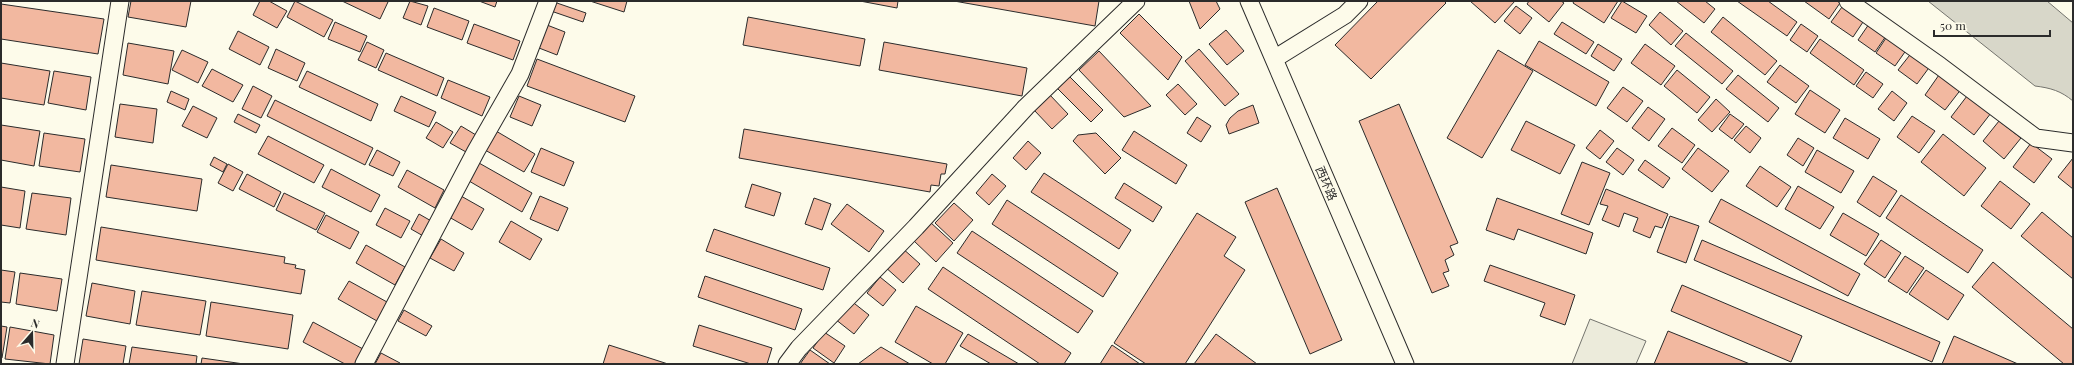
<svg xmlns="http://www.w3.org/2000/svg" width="2074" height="365" viewBox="0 0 2074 365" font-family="'Playfair Display','Noto Sans SC',serif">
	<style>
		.green { fill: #ecebdb; stroke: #74746e }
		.water { fill: #d8d7c9; stroke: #74746e }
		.building { fill: #f2b8a0; stroke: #2b2b2b }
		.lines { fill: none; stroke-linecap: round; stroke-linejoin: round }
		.minor-casing { stroke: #2b2b2b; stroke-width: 19 }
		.minor { stroke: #fdfbea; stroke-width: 17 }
		.labels { text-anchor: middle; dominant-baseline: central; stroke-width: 3; stroke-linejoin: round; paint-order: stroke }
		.street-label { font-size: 12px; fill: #2b2b2b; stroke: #fdfbea }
	</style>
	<rect width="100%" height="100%" fill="#fdfbea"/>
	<path class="green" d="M1590,319L1646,341L1636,364H1572Z"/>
	<path class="water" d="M1928,1H2047L2073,23V101C2061,91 2051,88 2035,86Z"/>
	<path class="building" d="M131,1H191L186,27L128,17Z
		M260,1H269L287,11L277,28L253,15Z
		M295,1L333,20L324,37L287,17Z
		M342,1H386L388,2L380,19Z
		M410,1L428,6L421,25L403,18Z
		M479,1H497L495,7Z
		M590,1H627L624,12Z
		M860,1H898L897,8Z
		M954,1H1099L1095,26Z
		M1189,1H1216L1220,9L1200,29Z
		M1378,1H1444L1446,3L1371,79L1335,45Z
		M1470,1H1515L1495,23Z
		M1529,1H1561L1564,3L1549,22L1527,4Z
		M1574,1H1618L1604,23L1573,3Z
		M1622,1L1647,16L1636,33L1611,18Z
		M1676,1H1705L1715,9L1704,23Z
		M1737,1H1768L1797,22L1787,36Z
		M1804,1H1837L1840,3L1829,19Z
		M554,2L586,13L583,22L551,11Z
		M1,4L104,19L98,54L1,39Z
		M1516,6L1532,18L1520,34L1504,21Z
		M1842,7L1863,22L1853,37L1831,22Z
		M434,8L469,21L462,40L427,27Z
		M1660,12L1683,31L1671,45L1649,25Z
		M1139,14L1182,57L1168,80L1120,33Z
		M748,17L865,39L860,66L743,45Z
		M1723,17L1777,61L1765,75L1711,32Z
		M335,22L367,36L360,52L328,39Z
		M1562,22L1594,42L1586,54L1554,34Z
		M474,24L520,41L513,60L467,43Z
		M1801,24L1818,36L1807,52L1790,40Z
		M1869,24L1886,36L1875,52L1858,40Z
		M547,25L565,32L557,55L539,48Z
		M1226,30L1244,51L1227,65L1209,44Z
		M238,31L269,47L260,65L229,49Z
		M1686,33L1733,71L1722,84L1675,46Z
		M1888,35L1907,49L1895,66L1876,53Z
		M1820,39L1864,70L1854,85L1810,53Z
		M1539,41L1609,82L1596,106L1525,65Z
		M367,42L384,50L376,68L358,60Z
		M884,42L1027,68L1022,96L879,70Z
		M128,43L174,51L168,84L123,75Z
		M1598,44L1622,59L1614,71L1591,56Z
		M1645,44L1675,66L1661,85L1631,63Z
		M276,49L305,63L297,81L268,68Z
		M1199,49L1239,94L1225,106L1185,61Z
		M182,50L208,62L198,83L172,70Z
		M1498,50L1533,71L1482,158L1447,138Z
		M1099,51L1151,106L1124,117L1079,70Z
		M1913,51L1931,65L1917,84L1898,70Z
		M386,53L444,78L437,96L378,70Z
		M537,59L635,96L625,122L527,86Z
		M1,63L50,71L44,105L1,98Z
		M1780,65L1809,86L1796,103L1767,82Z
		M212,69L243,85L233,102L202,86Z
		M1677,70L1710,97L1697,113L1664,86Z
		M54,71L91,77L86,110L48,103Z
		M307,71L378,104L371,121L299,87Z
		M1866,72L1883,84L1873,98L1856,86Z
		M1941,72L1962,88L1945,110L1925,95Z
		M1068,75L1103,110L1091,122L1056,87Z
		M1738,75L1779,108L1768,122L1726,89Z
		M448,80L490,97L482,116L441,98Z
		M1178,84L1197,104L1185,115L1166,95Z
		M253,86L272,96L261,118L242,109Z
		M1623,87L1643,101L1627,122L1607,108Z
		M1810,90L1840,110L1825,133L1795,114Z
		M171,91L189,99L185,110L167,102Z
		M1892,91L1907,103L1894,121L1878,109Z
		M1049,94L1068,114L1052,129L1034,110Z
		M401,96L436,112L429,127L394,111Z
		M519,96L541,105L532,126L510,117Z
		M1967,96L1991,113L1974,135L1951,117Z
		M1716,99L1730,112L1712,132L1698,120Z
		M275,100L373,148L365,165L267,116Z
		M120,104L157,109L153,143L115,137Z
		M1399,104L1458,243L1450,246L1454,255L1445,260L1449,271L1443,273L1449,286L1432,293L1359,121Z
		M1253,105L1259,123L1229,134L1226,125L1230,118L1238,111Z
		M193,106L217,118L207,138L182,126Z
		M1648,107L1665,119L1649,141L1632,128Z
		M238,114L260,125L256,133L234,122Z
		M1730,114L1744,124L1732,139L1719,129Z
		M1912,116L1935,131L1919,153L1897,137Z
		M1197,117L1211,126L1201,142L1187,133Z
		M1845,118L1880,139L1868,159L1833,138Z
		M1526,121L1575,145L1560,174L1511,150Z
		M1999,121L2021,138L2004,159L1983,141Z
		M436,122L453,132L443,148L426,138Z
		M1,125L40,131L34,166L1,160Z
		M461,126L476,135L466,152L450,143Z
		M1746,126L1761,138L1750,153L1734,140Z
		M1672,128L1695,145L1682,163L1658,146Z
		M744,129L947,164L945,174H941L939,186L931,185L930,192L739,158Z
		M1600,130L1614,141L1600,159L1586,148Z
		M496,131L535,154L524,172L485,150Z
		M1134,131L1187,165L1176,184L1122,150Z
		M44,133L85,139L80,172L39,166Z
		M1096,133L1121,158L1105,174L1073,141L1078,135Z
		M1943,134L1986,168L1964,196L1921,162Z
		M268,136L324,165L314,183L258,154Z
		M1798,138L1814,148L1803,166L1787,155Z
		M1028,141L1041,153L1026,170L1013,158Z
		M2031,143L2052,159L2034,183L2013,167Z
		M541,148L574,162L564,186L531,172Z
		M1617,148L1634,160L1623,175L1606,162Z
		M1698,148L1729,171L1712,192L1682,169Z
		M377,150L400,162L393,176L369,165Z
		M1817,150L1854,171L1841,193L1805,172Z
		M214,157L227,164L223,172L210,165Z
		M2073,158V189L2058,177Z
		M1645,160L1670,178L1663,188L1638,170Z
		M1582,162L1610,173L1589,225L1561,214Z
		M479,163L532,193L522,212L469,181Z
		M228,164L243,172L233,191L218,183Z
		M111,165L202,179L197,211L106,197Z
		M1760,166L1791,187L1777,207L1746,186Z
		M331,169L380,195L371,212L322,187Z
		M407,170L444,190L435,208L398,187Z
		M1044,173L1131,230L1119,249L1031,192Z
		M247,174L281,192L274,207L239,189Z
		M992,174L1006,186L989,205L976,193Z
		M1873,176L1897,191L1880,217L1857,202Z
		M2000,181L2030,204L2011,229L1981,206Z
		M1124,183L1162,207L1153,222L1115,198Z
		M752,184L781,193L774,216L745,207Z
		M1798,186L1834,207L1820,229L1785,209Z
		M1,187L25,191L20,228L1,225Z
		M1277,188L1342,340L1310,354L1245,202Z
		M1606,189L1668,214L1662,228L1655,226L1650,238L1633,231L1638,218L1624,213L1619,227L1602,220L1608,206L1600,204Z
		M32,193L71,198L66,235L26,229Z
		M284,193L325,213L316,230L276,210Z
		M1901,195L1983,250L1968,273L1886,218Z
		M461,196L484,209L472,230L449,217Z
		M540,196L568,208L558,231L530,219Z
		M814,198L831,204L822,230L805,224Z
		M1497,198L1593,233L1586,254L1518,229L1514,240L1486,230Z
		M1721,199L1860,274L1848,296L1709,222Z
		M1007,200L1118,273L1103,297L992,224Z
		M954,203L973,220L954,241L935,223Z
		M847,204L884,231L869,252L831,224Z
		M385,208L410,221L401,238L376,225Z
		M2042,212L2073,238V279L2021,236Z
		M1197,213L1236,237L1224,256L1245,270L1185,364H1146L1114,343Z
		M1843,213L1879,234L1866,256L1830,235Z
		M419,214L433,222L425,237L411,229Z
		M326,215L359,232L350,249L317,232Z
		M1670,216L1699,226L1686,263L1657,252Z
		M511,221L542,239L530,260L499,242Z
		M930,222L953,243L936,262L913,240Z
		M101,227L285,257L284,263L296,265L295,268L305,270L301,294L96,260Z
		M714,229L830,268L823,290L706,251Z
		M972,231L1093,311L1078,333L957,253Z
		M441,239L464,253L454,271L430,258Z
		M1702,240L1940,342L1932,362L1694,260Z
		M1881,240L1901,253L1885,278L1864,264Z
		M366,245L405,267L395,285L356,263Z
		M901,247L920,264L903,283L884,266Z
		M1905,256L1924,268L1907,293L1888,281Z
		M1993,262L2073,329V364H2064L1972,287Z
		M1490,265L1575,295L1565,325L1540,316L1545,303L1484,281Z
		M943,267L1071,353L1064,364H1040L928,289Z
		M1,270L15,272L10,303L1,302Z
		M1926,270L1964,295L1948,320L1909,294Z
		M20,273L62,279L57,311L16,304Z
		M705,276L802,309L795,330L698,297Z
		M880,277L896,290L883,306L867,293Z
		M349,281L387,302L377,321L338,299Z
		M92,283L135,291L130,324L86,316Z
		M1682,285L1802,336L1791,362L1671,311Z
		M142,291L206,301L200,335L136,325Z
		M850,300L869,315L854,334L835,319Z
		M211,302L293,315L288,349L206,336Z
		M916,306L963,333L945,364H933L895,342Z
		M404,310L432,326L426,336L398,321Z
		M313,322L363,349L355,364H345L303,342Z
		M699,325L772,348L767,364H751L693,346Z
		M1,326L7,327L2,358H1Z
		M10,327L54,335L50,364L5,359Z
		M1668,331L1750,364H1654Z
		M824,332L845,346L834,363L813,348Z
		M968,334L1019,364H991L960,346Z
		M1216,334L1257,364H1194Z
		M1954,336L2018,364H1942Z
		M83,339L126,346L123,364H79Z
		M609,345L668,364H603Z
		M1112,345L1140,364H1100Z
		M132,347L197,356L196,364H129Z
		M881,347L910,364H858Z
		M810,350L830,364H800Z
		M381,353L400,363V364H375Z
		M202,358L244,364H201Z"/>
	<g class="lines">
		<g class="minor-casing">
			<path id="minor" d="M1249,1L1405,364
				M1848,1L1940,66L2036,138L2073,143
				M1274,59L1345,15L1359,1
				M65,364L120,1
				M364,364L476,151L520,74L548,1
				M787,364L799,348L916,227L1026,107L1136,1"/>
		</g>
		<use href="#minor" class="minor"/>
	</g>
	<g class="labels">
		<g class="street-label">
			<text transform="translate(1327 183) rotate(67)">西环路</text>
		</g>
	</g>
	<rect width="2074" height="365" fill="none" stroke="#2b2b2b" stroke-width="4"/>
	<g transform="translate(32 333) rotate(20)" stroke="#fdfbea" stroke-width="3" paint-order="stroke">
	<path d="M0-3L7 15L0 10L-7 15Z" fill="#2b2b2b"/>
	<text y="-6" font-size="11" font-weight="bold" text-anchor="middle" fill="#2b2b2b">N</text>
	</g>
	<path d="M1934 30v6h116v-6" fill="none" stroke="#2b2b2b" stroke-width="2"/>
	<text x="1940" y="30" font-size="12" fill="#2b2b2b" stroke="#fdfbea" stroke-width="3" paint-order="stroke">50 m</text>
</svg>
